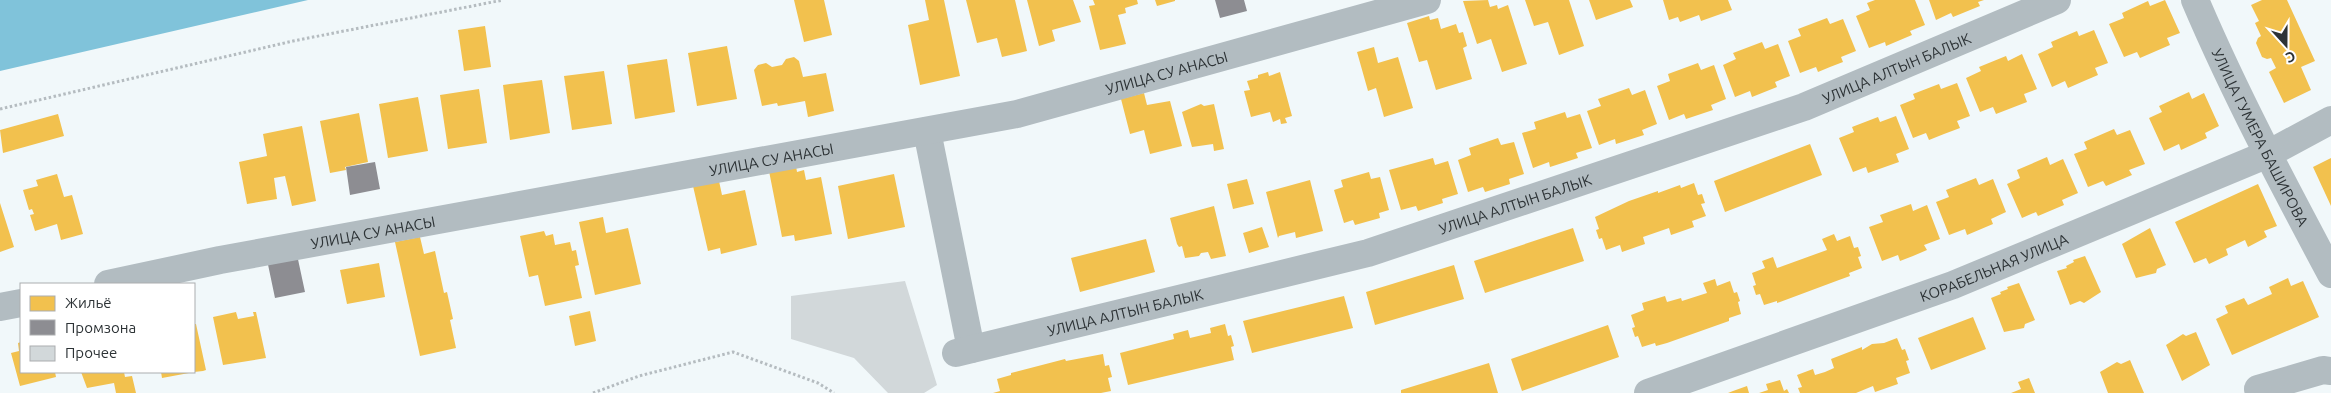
<svg xmlns="http://www.w3.org/2000/svg" width="2331" height="393" viewBox="0 0 2331 393" font-family="Ubuntu,sans-serif">
	<style>
		.water { fill: #80c3da }
		.homes { fill: #f2c14e }
		.industry { fill: #8d8d92 }
		.building { fill: #d2d8da }
		.lines { fill: none; stroke-linecap: round; stroke-linejoin: round }
		.path { stroke: #b5bcc0; stroke-width: 3; stroke-dasharray: 2.5 2.5; stroke-linecap: butt }
		.minor { stroke: #b2bcc1; stroke-width: 28 }
		.labels { text-anchor: middle; dominant-baseline: central; stroke-width: 5; stroke-linejoin: round; paint-order: stroke }
		.street-label { font-size: 15px; fill: #2d3336; stroke: #fff }
	</style>
	<rect width="100%" height="100%" fill="#f1f8fa"/>
	<path class="water" d="M0,0H308L0,71Z"/>
	<path class="homes" d="M794,0H824L832,35L804,42Z
		M925,0H944L960,76L920,85L908,25L929,20Z
		M966,0H1015L1027,51L1002,57L997,38L977,43Z
		M1027,0H1073L1081,22L1052,30L1055,41L1039,46Z
		M1093,0H1137L1138,4L1125,8L1126,13L1118,15L1126,44L1100,50L1089,6L1095,5Z
		M1155,0H1175V1L1157,6Z
		M1488,0L1490,7L1497,5L1498,9L1508,5L1527,64L1502,72L1491,39L1477,44L1463,1Z
		M1525,0H1569L1584,46L1559,55L1548,22L1534,26Z
		M1589,0H1630L1633,7L1596,20Z
		M1663,0H1728L1732,10L1701,21L1699,15L1680,22L1678,17L1669,20Z
		M1875,0H1915L1925,25L1910,31L1912,35L1886,46L1885,42L1869,48L1856,16L1870,10L1867,3Z
		M1929,0H1984L1978,2L1980,6L1953,17L1951,13L1936,20Z
		M2165,0L2180,33L2167,38L2170,45L2140,58L2137,52L2124,57L2109,24L2124,18L2122,13L2148,1L2150,6Z
		M2262,0H2287L2315,61L2301,67L2311,90L2284,103L2269,72L2276,68L2271,58L2267,59L2262,57L2256,43L2258,38L2261,36L2255,23L2259,21L2251,5Z
		M1429,16L1430,20L1438,18L1441,29L1456,24L1459,33L1463,32L1467,46L1463,48L1472,79L1436,90L1427,60L1419,62L1407,23Z
		M1827,18L1830,24L1843,19L1856,51L1841,57L1843,62L1830,67L1818,72L1816,67L1800,73L1788,41L1801,36L1798,29Z
		M485,26L491,67L464,71L458,30Z
		M2094,30L2108,63L2095,68L2098,75L2084,81L2068,88L2065,81L2052,87L2038,54L2053,47L2051,42L2077,31L2079,36Z
		M1762,42L1765,49L1778,44L1790,76L1775,82L1777,87L1752,97L1750,91L1735,97L1723,65L1736,59L1733,53Z
		M727,46L737,99L697,106L688,53Z
		M1374,47L1378,63L1398,57L1413,108L1384,117L1376,88L1368,91L1357,52Z
		M2022,54L2037,89L2024,94L2027,102L1996,114L1993,107L1980,112L1966,78L1981,71L1979,67L2006,56L2008,61Z
		M794,57L799,61L803,77L826,73L834,111L808,117L805,101L778,106L777,103L762,106L754,70L758,65L766,63L772,67L782,65L786,59Z
		M667,59L675,112L635,119L627,65Z
		M1698,63L1701,70L1714,65L1726,99L1711,105L1713,110L1686,119L1684,114L1669,120L1657,86L1670,81L1668,74Z
		M604,71L612,124L572,130L564,76Z
		M1268,72L1269,76L1280,72L1292,116L1285,118L1287,123L1281,124L1280,119L1273,122L1270,112L1251,117L1244,91L1250,90L1247,81L1258,78V75Z
		M542,80L550,133L510,140L503,85Z
		M1957,83L1970,116L1957,121L1960,128L1944,134L1929,140L1926,133L1913,138L1900,105L1915,99L1913,94L1939,84L1941,89Z
		M1629,88L1632,95L1645,90L1657,124L1642,130L1644,135L1616,144L1615,139L1599,145L1587,111L1601,106L1598,99Z
		M479,89L487,143L448,149L440,95Z
		M2189,92L2192,99L2204,93L2219,126L2205,133L2207,138L2181,150L2179,144L2164,151L2149,118L2162,112L2159,106Z
		M1144,93L1147,105L1170,101L1182,146L1150,154L1144,130L1130,134L1121,99Z
		M418,97L428,151L388,158L379,104Z
		M1201,104L1204,106L1214,104L1224,149L1214,151L1213,144L1192,147L1182,112Z
		M1565,112L1567,118L1580,114L1592,148L1576,153L1578,158L1550,167L1549,162L1533,168L1522,133L1536,129L1534,122Z
		M359,113L368,162L345,167L346,170L330,173L320,121Z
		M58,114L64,136L3,153L0,130Z
		M1896,116L1909,149L1896,154L1899,162L1868,173L1866,167L1853,172L1839,138L1854,132L1852,127L1878,117L1880,122Z
		M302,126L316,201L292,206L285,176L274,178L277,199L247,204L239,162L267,156L263,134Z
		M2114,129L2117,135L2130,130L2145,164L2129,170L2132,175L2106,186L2103,181L2088,187L2074,154L2087,149L2084,142Z
		M1498,138L1501,145L1514,142L1524,174L1509,179L1510,184L1485,192L1483,187L1468,192L1458,160L1471,155L1469,148Z
		M1810,144L1822,175L1725,212L1714,181Z
		M2047,157L2050,165L2063,159L2078,193L2062,200L2064,205L2038,216L2036,212L2022,218L2007,184L2020,178L2017,170Z
		M1433,158L1435,165L1448,161L1458,194L1442,199L1443,203L1418,211L1416,206L1401,210L1389,170Z
		M2331,158V206L2313,167Z
		M796,166L797,172L804,170L806,180L821,177L832,234L795,241L794,235L782,237L769,171Z
		M1369,172L1371,179L1380,177L1389,210L1379,213L1380,218L1355,225L1353,220L1344,223L1334,190L1343,187L1341,180Z
		M57,174L64,197L72,195L83,234L61,240L57,224L35,231L30,215L34,214L32,209L29,210L23,190L38,186L36,180Z
		M894,174L905,227L848,239L838,186Z
		M1976,178L1979,185L1993,179L2006,212L1991,219L1993,224L1967,235L1965,229L1949,235L1936,202L1949,197L1946,190Z
		M1247,179L1254,204L1233,209L1227,184Z
		M1310,180L1323,231L1296,238L1295,232L1279,236L1278,238L1266,192Z
		M719,181L722,195L745,190L757,245L721,254L720,248L708,251L693,186Z
		M1694,183L1698,195L1702,194L1705,203L1701,204L1706,216L1692,221L1694,227L1671,235L1669,228L1643,237L1645,244L1622,252L1620,245L1606,250L1602,238L1599,239L1596,230L1599,229L1595,217L1629,201L1658,191V193L1680,185L1681,188Z
		M2258,184L2277,226L2264,231L2267,237L2248,247L2245,240L2226,249L2228,255L2209,264L2206,258L2194,263L2175,222Z
		M0,203L14,247L0,252Z
		M1911,204L1913,211L1927,205L1940,239L1924,245L1927,250L1913,256L1900,261L1898,255L1882,261L1869,227L1883,222L1880,215Z
		M1214,206L1226,256L1211,259L1208,252L1201,253L1199,256L1185,258L1182,246L1179,247L1177,244L1170,218Z
		M603,217L606,233L628,228L641,284L595,295L579,222Z
		M1262,227L1269,247L1249,253L1243,233Z
		M1573,228L1584,261L1485,293L1474,261Z
		M2150,228L2166,265L2157,269L2156,273L2136,278L2122,244Z
		M544,231L546,236L553,234L555,245L570,242L572,251L576,250L579,265L575,266L582,298L545,306L538,275L529,277L520,236Z
		M1834,234L1837,241L1850,236L1854,248L1858,247L1861,256L1858,257L1862,268L1849,273L1850,276L1839,280L1777,303V301L1764,305L1760,294L1756,295L1753,286L1756,285L1752,273L1765,268L1762,261L1773,257L1777,268L1827,250L1822,239Z
		M420,237L424,254L435,251L444,293L447,292L453,319L450,320L456,348L420,356L395,242Z
		M1146,239L1155,272L1080,292L1071,258Z
		M2085,256L2101,292L2084,303L2080,301L2070,305L2057,271L2067,268L2066,266L2074,262L2073,260Z
		M379,263L385,297L347,304L340,270Z
		M1454,265L1464,299L1375,325L1366,292Z
		M2288,278L2291,286L2303,281L2319,317L2232,355L2216,319L2228,313L2225,306L2244,298L2248,305L2259,300L2272,294L2269,287Z
		M1715,279L1717,286L1730,281L1734,293L1737,292L1740,301L1738,302L1741,314L1729,318V321L1667,343L1656,346L1655,343L1642,347L1638,336L1635,337L1632,328L1635,327L1631,315L1644,310L1642,303L1665,296L1667,302L1681,298L1682,301L1707,293L1703,283Z
		M2019,283L2035,320L2025,324L2024,328L2004,332L1991,298L2001,294L2000,292L2008,289L2007,287Z
		M1344,296L1353,328L1252,353L1243,321Z
		M590,311L596,341L575,346L569,316Z
		M236,312L238,319L254,316L253,312H256L266,358L223,365L213,317Z
		M1973,317L1986,349L1931,370L1918,338Z
		M194,324H196L206,370L203,371L194,372Z
		M1225,324L1228,336L1231,335L1234,346L1231,347L1234,360L1128,385L1120,353L1174,339L1173,334L1188,330L1190,338L1211,333L1210,328Z
		M1608,325L1619,357L1522,391L1511,359Z
		M2196,332L2210,365L2182,381L2166,345L2183,334L2186,336Z
		M1897,338L1902,350L1905,349L1909,360L1906,361L1910,373L1896,378L1898,384L1875,392L1873,386L1856,393H1800L1798,388L1802,387L1797,375L1813,369L1815,375L1825,372L1834,368L1831,359L1862,347V350L1872,344L1884,343Z
		M21,342V372H55L56,377L20,386L11,353L19,351L18,343Z
		M1103,354L1105,366L1109,365L1112,377L1108,378L1111,391L1101,393H993L1000,391L997,379L1011,375V373L1065,359L1066,361Z
		M2130,360L2144,393H2108L2100,372L2117,362L2121,364Z
		M1489,363L1498,393H1401V390Z
		M81,372H124L125,377L132,376L136,393H116L114,383L87,388Z
		M161,372H188L189,373L162,378Z
		M2029,378L2035,393H2011L2021,389L2018,382Z
		M1780,380L1784,391L1787,389L1789,393H1759L1768,390L1766,384Z
		M1747,386L1749,393H1728L1733,391Z"/>
	<path class="industry" d="M1215,0H1244L1247,11L1220,18Z
		M375,162L380,189L350,195L346,167Z
		M296,250L305,292L275,298L266,255Z"/>
	<path class="building" d="M905,281L937,385L924,393H888L854,358L791,339V296Z"/>
	<g class="lines">
		<path class="path" d="M0,109L293,41L503,0
			M593,393L639,376L733,352L818,383L834,393"/>
		<g class="minor">
			<path id="s1" d="M2195,0C2235,94 2283,184 2331,274"/>
			<path d="M927,131L971,349"/>
			<path id="s2" d="M108,284L220,260L1017,114L1427,0"/>
			<path d="M0,307L21,303"/>
			<path id="s3" d="M956,353L1368,253L1804,107L2057,0"/>
			<path d="M2258,389L2323,370L2331,371"/>
			<path id="s4" d="M1648,393L1953,285L2268,154L2331,120"/>
		</g>
	</g>
	<g class="labels">
		<g class="street-label">
			<text stroke="none"><textPath href="#s3" startOffset="984">УЛИЦА АЛТЫН БАЛЫК</textPath></text>
			<text stroke="none"><textPath href="#s2" startOffset="1080">УЛИЦА СУ АНАСЫ</textPath></text>
			<text stroke="none"><textPath href="#s1" startOffset="152">УЛИЦА ГУМЕРА БАШИРОВА</textPath></text>
			<text stroke="none"><textPath href="#s2" startOffset="675">УЛИЦА СУ АНАСЫ</textPath></text>
			<text stroke="none"><textPath href="#s3" startOffset="579">УЛИЦА АЛТЫН БАЛЫК</textPath></text>
			<text stroke="none"><textPath href="#s2" startOffset="270">УЛИЦА СУ АНАСЫ</textPath></text>
			<text stroke="none"><textPath href="#s4" startOffset="368">КОРАБЕЛЬНАЯ УЛИЦА</textPath></text>
			<text stroke="none"><textPath href="#s3" startOffset="174">УЛИЦА АЛТЫН БАЛЫК</textPath></text>
		</g>
	</g>
	<rect x="20" y="283" width="175" height="90" fill="#ffffff" stroke="#abadaf"/>
	<rect x="30" y="296" width="25" height="15" fill="#f2c14e" stroke="#abadaf"/>
	<text x="65" y="308" font-size="15" fill="#2d3336">Жильё</text>
	<rect x="30" y="320" width="25" height="15" fill="#8d8d92" stroke="#abadaf"/>
	<text x="65" y="333" font-size="15" fill="#2d3336">Промзона</text>
	<rect x="30" y="346" width="25" height="15" fill="#d2d8da" stroke="#abadaf"/>
	<text x="65" y="358" font-size="15" fill="#2d3336">Прочее</text>
	<g transform="translate(2286 45) rotate(159)" stroke="#ffffff" stroke-width="4" paint-order="stroke">
	<path d="M0-4L9 19L0 12L-9 19Z" fill="#2d3336"/>
	<text y="-8" font-size="14" font-weight="bold" text-anchor="middle" fill="#2d3336">С</text>
	</g>
</svg>
